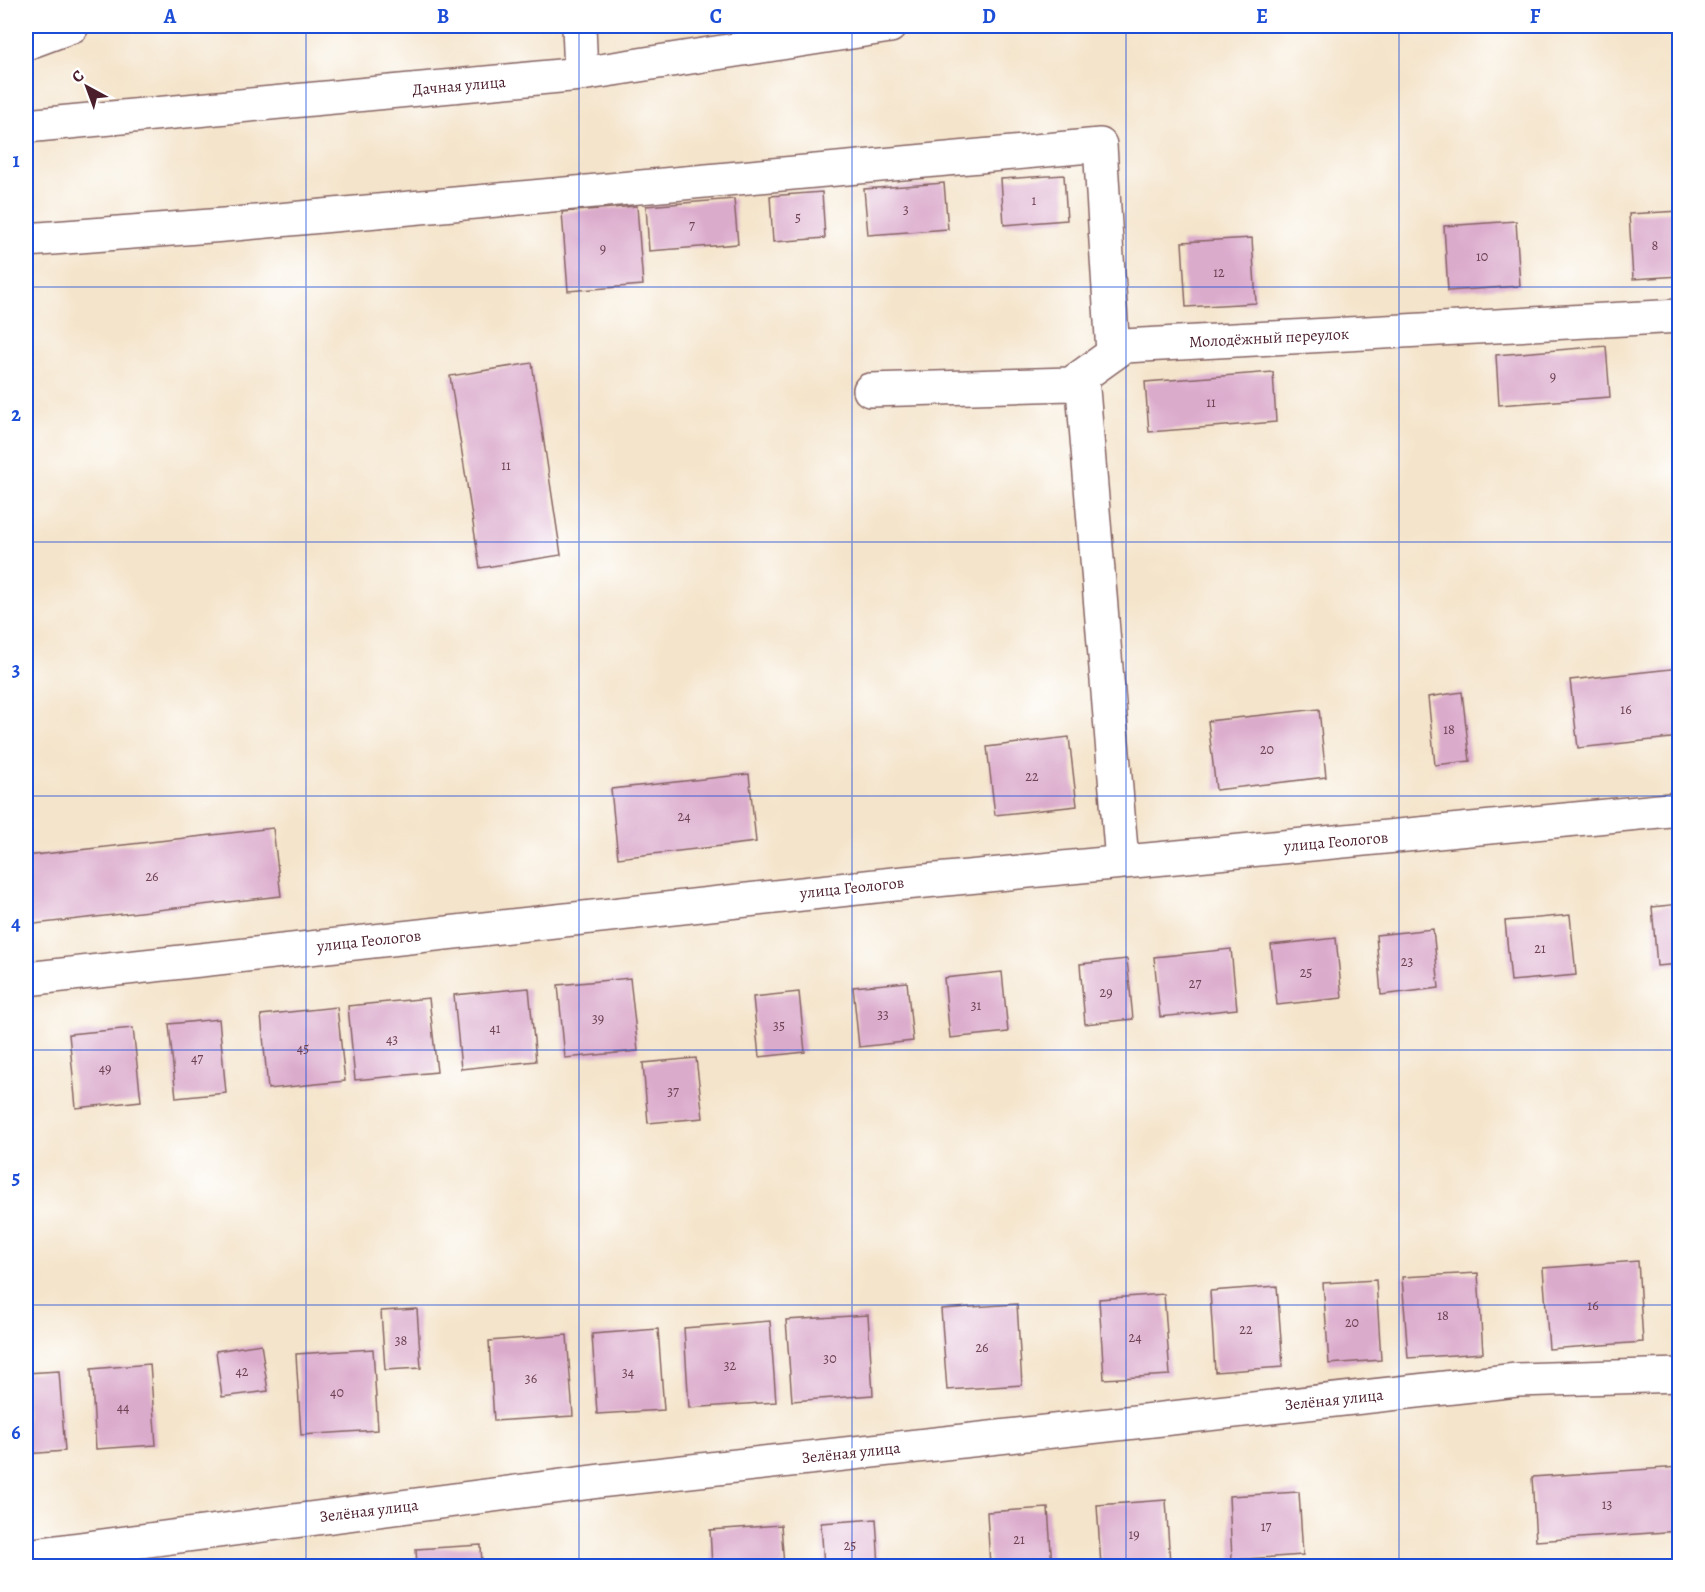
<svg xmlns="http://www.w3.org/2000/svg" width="1705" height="1592" viewBox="0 0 1705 1592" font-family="Alegreya,serif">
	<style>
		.building { fill: #dbabcc }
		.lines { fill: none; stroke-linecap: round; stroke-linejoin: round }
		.minor-casing { stroke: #866463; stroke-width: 36 }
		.minor { stroke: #fff; stroke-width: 33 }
		.grid { fill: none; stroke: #1d4ed8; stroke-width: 1.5; stroke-opacity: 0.55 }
		.labels { text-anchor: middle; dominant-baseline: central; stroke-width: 4.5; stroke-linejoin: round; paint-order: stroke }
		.number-label { font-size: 14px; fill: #6e4253 }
		.street-label { font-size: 16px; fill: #4a1f2b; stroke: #fff }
		.neatline { fill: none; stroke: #1d4ed8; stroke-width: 2 }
		.grid-label { font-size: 20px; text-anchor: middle; font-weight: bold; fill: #1d4ed8 }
	</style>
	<rect width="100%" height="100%" fill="#fff"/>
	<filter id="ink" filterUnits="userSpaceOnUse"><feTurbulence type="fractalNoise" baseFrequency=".0167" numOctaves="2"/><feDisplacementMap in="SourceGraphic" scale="12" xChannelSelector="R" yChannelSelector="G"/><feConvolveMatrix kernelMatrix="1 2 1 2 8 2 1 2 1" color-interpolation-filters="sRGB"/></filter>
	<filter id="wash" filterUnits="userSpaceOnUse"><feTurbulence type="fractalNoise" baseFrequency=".008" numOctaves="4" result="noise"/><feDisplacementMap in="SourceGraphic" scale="24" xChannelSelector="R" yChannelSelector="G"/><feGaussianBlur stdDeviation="1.35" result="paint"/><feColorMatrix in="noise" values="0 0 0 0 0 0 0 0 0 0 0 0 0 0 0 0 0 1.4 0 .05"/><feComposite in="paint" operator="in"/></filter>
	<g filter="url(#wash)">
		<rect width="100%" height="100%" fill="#f4e4cb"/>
		<g id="blocks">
			<path class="building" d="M1064,175L1067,220L1004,225L1001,179Z
				M944,183L948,229L868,235L864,189Z
				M822,192L825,238L773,242L770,196Z
				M734,199L738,244L649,251L646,206Z
				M637,206L643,285L568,291L562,212Z
				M1680,211V276L1633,279L1629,214Z
				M1516,221L1520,286L1448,291L1444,226Z
				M1252,238L1256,303L1186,307L1182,242Z
				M1606,346L1610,397L1499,405L1496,355Z
				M532,363L561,555L480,568L450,376Z
				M1273,372L1276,422L1149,432L1145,382Z
				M1680,668V737L1578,748L1570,680Z
				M1462,692L1470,761L1435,765L1428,697Z
				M1319,709L1326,777L1216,790L1208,721Z
				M1069,737L1077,806L995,815L987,747Z
				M749,774L756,842L618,858L611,789Z
				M273,828L281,896L26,925V856Z
				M1680,904V964L1657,966L1652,907Z
				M1570,915L1576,975L1511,981L1505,921Z
				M1433,929L1439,988L1381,995L1376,935Z
				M1336,938L1342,998L1277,1005L1271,945Z
				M1231,949L1237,1009L1160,1017L1154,957Z
				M1127,959L1133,1019L1085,1024L1080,964Z
				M1002,972L1008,1032L950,1038L944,978Z
				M630,978L638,1051L565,1058L558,985Z
				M907,982L913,1041L859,1047L853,987Z
				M529,988L536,1061L461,1069L454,995Z
				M799,992L805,1052L759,1057L753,997Z
				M429,998L437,1072L355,1080L348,1006Z
				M337,1007L345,1081L268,1089L261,1015Z
				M219,1019L226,1093L176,1098L169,1024Z
				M133,1028L141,1101L76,1108L69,1034Z
				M696,1058L703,1118L648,1123L643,1063Z
				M1638,1261L1643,1342L1549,1349L1543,1268Z
				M1478,1273L1483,1353L1408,1358L1402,1277Z
				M1376,1280L1381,1360L1329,1364L1323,1283Z
				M1277,1286L1283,1367L1215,1372L1210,1291Z
				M1164,1294L1170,1375L1104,1379L1099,1299Z
				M1017,1304L1022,1385L947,1390L941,1309Z
				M417,1309L421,1368L385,1370L381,1311Z
				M868,1315L873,1395L792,1401L786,1320Z
				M770,1321L776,1402L689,1408L684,1328Z
				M658,1329L664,1410L597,1414L592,1334Z
				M567,1335L573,1416L494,1421L489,1341Z
				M261,1344L268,1391L222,1397L216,1351Z
				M373,1349L378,1430L301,1435L296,1354Z
				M150,1364L156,1445L96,1449L91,1369Z
				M59,1371L65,1451L26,1454V1373Z
				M1680,1467V1531L1536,1541L1532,1477Z
				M1299,1492L1303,1555L1232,1560L1229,1496Z
				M1166,1500L1170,1564L1101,1566L1097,1505Z
				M1048,1508L1052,1566H990L987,1512Z
				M876,1519L879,1566H824L821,1523Z
				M781,1525L784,1566H712L710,1530Z
				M481,1545L482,1566H417L416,1549Z"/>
		</g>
	</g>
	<g filter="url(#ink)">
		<use href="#blocks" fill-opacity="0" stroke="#866463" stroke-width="1.5"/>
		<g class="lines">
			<g class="minor-casing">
				<path id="minor" d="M579,26L581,74
					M26,43L72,26
					M26,126L581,74L890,26
					M26,240L224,225L1100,145L1113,353
					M1082,377L1122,862
					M870,390L1071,384L1124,346L1680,316
					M26,979L894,884L1680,809
					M26,1556L600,1481L1517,1380L1680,1375"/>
			</g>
			<use href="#minor" class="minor"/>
		</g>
	</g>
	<path class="grid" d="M306,26V1566M579,26V1566M852,26V1566M1126,26V1566M1399,26V1566M26,287H1680M26,542H1680M26,796H1680M26,1050H1680M26,1305H1680"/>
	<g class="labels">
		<g class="number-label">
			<text x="1034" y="200">1</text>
			<text x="906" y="209">3</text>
			<text x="798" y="217">5</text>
			<text x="692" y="225">7</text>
			<text x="1655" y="245">8</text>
			<text x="603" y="248">9</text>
			<text x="1482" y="256">10</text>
			<text x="1219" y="272">12</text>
			<text x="1553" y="376">9</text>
			<text x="1211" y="402">11</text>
			<text x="506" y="465">11</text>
			<text x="1626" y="709">16</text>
			<text x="1449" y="729">18</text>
			<text x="1267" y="749">20</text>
			<text x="1032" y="776">22</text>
			<text x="684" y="816">24</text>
			<text x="152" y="876">26</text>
			<text x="1540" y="948">21</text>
			<text x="1407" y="961">23</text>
			<text x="1306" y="972">25</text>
			<text x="1195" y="983">27</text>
			<text x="1106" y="992">29</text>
			<text x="976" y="1005">31</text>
			<text x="883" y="1014">33</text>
			<text x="598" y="1018">39</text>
			<text x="779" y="1025">35</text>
			<text x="495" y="1028">41</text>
			<text x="392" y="1039">43</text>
			<text x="303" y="1048">45</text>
			<text x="197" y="1058">47</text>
			<text x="105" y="1068">49</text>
			<text x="673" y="1091">37</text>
			<text x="1593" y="1305">16</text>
			<text x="1443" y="1315">18</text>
			<text x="1352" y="1322">20</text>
			<text x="1246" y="1329">22</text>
			<text x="1135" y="1337">24</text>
			<text x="401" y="1340">38</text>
			<text x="982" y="1347">26</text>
			<text x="830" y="1358">30</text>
			<text x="730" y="1365">32</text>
			<text x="242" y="1371">42</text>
			<text x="628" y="1372">34</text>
			<text x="531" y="1378">36</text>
			<text x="337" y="1392">40</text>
			<text x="123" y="1407">44</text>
			<text x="1607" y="1504">13</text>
			<text x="1266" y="1526">17</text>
			<text x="1134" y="1534">19</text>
			<text x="1019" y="1539">21</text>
			<text x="850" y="1545">25</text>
		</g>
		<g class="street-label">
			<text transform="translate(459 86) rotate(-5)">Дачная улица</text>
			<text transform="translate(1269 338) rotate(-3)">Молодёжный переулок</text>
			<text transform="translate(1336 842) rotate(-5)">улица Геологов</text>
			<text transform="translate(852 888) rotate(-6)">улица Геологов</text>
			<text transform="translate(369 941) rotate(-6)">улица Геологов</text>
			<text transform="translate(1334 1400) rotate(-6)">Зелёная улица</text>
			<text transform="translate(851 1453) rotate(-6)">Зелёная улица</text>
			<text transform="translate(369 1511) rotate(-7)">Зелёная улица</text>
		</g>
	</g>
	<rect width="1705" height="1592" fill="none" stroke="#fff" stroke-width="66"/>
	<g transform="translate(87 87) rotate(319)" stroke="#ffffff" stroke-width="4.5" paint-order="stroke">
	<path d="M0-4.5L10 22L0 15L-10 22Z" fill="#4a1f2b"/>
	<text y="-9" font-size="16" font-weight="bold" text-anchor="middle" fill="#4a1f2b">С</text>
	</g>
	<rect x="33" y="33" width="1639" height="1526" class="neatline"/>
	<g class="grid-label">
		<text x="170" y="23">A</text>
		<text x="443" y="23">B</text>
		<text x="716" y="23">C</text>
		<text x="989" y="23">D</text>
		<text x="1262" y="23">E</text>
		<text x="1535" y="23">F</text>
		<text x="16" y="167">1</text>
		<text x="16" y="421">2</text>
		<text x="16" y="676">3</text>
		<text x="16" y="930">4</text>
		<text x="16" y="1184">5</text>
		<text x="16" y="1439">6</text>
	</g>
</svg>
